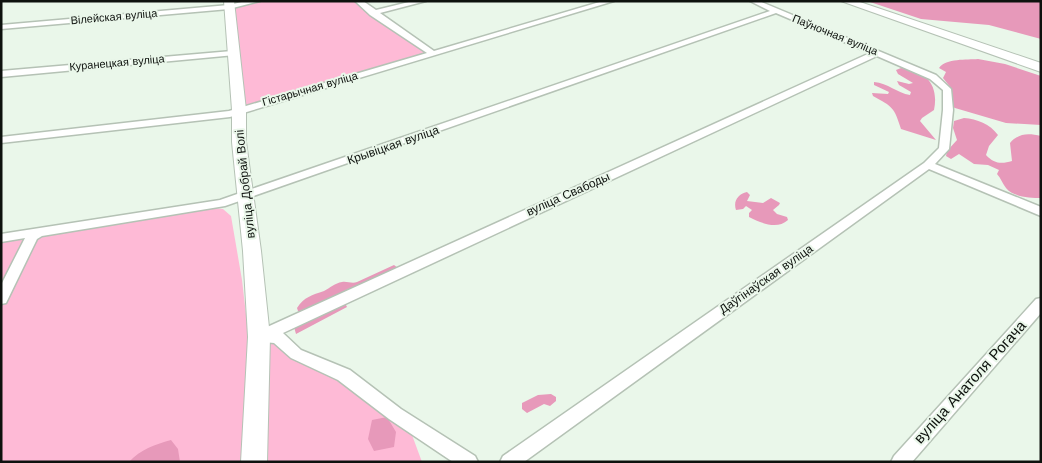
<svg xmlns="http://www.w3.org/2000/svg" width="1042" height="463" viewBox="0 0 1042 463" font-family="'Work Sans',sans-serif">
	<style>
		.green { fill: #febad6 }
		.forest { fill: #e799ba }
		.lines { fill: none; stroke-linecap: round; stroke-linejoin: round }
		.street-casing { stroke: #b5c2b5; stroke-width: 3 }
		.secondary-casing { stroke: #b5c2b5; stroke-width: 2 }
		.primary-casing { stroke: #b5c2b5; stroke-width: 2 }
		.street { fill: #fff; fill-rule: evenodd }
		.secondary { fill: #fff; fill-rule: evenodd }
		.primary { fill: #fff; fill-rule: evenodd }
		.labels { text-anchor: middle; dominant-baseline: central; stroke-width: 4; stroke-linejoin: round; paint-order: stroke }
		.far-street-label { font-size: 11px; fill: #0e120e; stroke: #eaf7ea }
		.street-label { font-size: 12px; fill: #0e120e; stroke: #eaf7ea }
		.near-street-label { font-size: 15px; fill: #0e120e; stroke: #eaf7ea }
	</style>
	<rect width="100%" height="100%" fill="#eaf7ea"/>
	<path class="green" d="M257,1H358L432,53L239,110L229,7Z
		M213,208L223,209L231,216L242,280L248,332L259,337H278L395,414L412,435L422,462H1V242Z"/>
	<path class="forest" d="M867,1H1041V39L989,25L921,19Z
		M978,59L1005,64L1041,76V125L1006,123L955,108L950,105L951,88L943,78L946,72L939,68C946,58 967,60 978,59Z
		M901,68C927,70 939,86 934,110L922,118L920,121L936,140L901,129C894,107 893,107 873,96L872,93L888,94L889,92L874,85V82C888,83 897,93 910,95L911,92L899,85L897,81L909,84L913,83L898,74L896,70Z
		M964,118C977,119 990,124 998,135L989,146L986,155C994,164 1002,164 1012,161L1010,143C1019,133 1028,133 1041,136V198C1030,198 1013,197 1006,188C1002,183 1001,178 997,174L999,170L988,165L974,164L959,154L951,159L946,156L947,151L957,140L953,128L954,121Z
		M747,192L750,195L747,201L763,203L771,198L780,203L779,205L773,210L777,214L787,217L788,220C777,230 761,223 749,217V213L752,210L746,206L743,209L736,210C733,201 738,194 747,192Z
		M394,265L398,268L302,311H298L297,308C304,297 312,295 324,291C330,288 335,283 342,282C347,281 352,284 357,282Z
		M345,303L347,307L296,334L294,327Z
		M551,394L556,397V401L550,406L544,404L527,413L522,409V403L538,395Z
		M387,417L396,432L394,447L374,451L368,439L372,420Z
		M171,440L178,449L180,462H129C141,449 154,445 171,440Z"/>
	<g class="lines">
		<g class="street-casing">
			<path id="street" d="M246,1H260L229,9L1,29V25L229,5Z
				M355,1H363L376,10L413,1H426L380,13L434,51L603,1H614L230,117L1,143V137L229,111L427,53L370,15Z
				M750,1H759L936,75L951,89L953,110L949,149L935,164L1041,207V216L929,169L524,462H500L503,456L924,163L939,148L943,110V90L930,79L877,56L283,333L301,350L350,370L401,409L475,456L478,462H453L389,419L338,380L291,358L274,343L254,341L251,337L254,333L870,53L776,13L225,206L42,236L37,239L6,303L1,304V285L25,238L1,242V234L220,200L240,193L770,11Z
				M232,51L236,53L235,55L1,77V71Z
				M1041,298V313L912,462H891L894,456L1036,299Z"/>
		</g>
		<g class="secondary-casing">
			<path id="secondary" d="M224,1H234L246,110V142L261,251L270,337L267,462H241L248,337L243,251L232,142V110Z"/>
		</g>
		<g class="primary-casing">
			<path id="primary" d="M841,1H857L1041,63V72Z"/>
		</g>
		<use href="#street" class="street"/>
		<use href="#secondary" class="secondary"/>
		<use href="#primary" class="primary"/>
	</g>
	<g class="labels">
		<g class="far-street-label">
			<text transform="translate(114 17) rotate(-5)">Вілейская вуліца</text>
			<text transform="translate(835 35) rotate(22)">Паўночная вуліца</text>
			<text transform="translate(117 63) rotate(-5)">Куранецкая вуліца</text>
			<text transform="translate(310 89) rotate(-16)">Гістарычная вуліца</text>
		</g>
		<g class="street-label">
			<text transform="translate(393 145) rotate(-19)">Крывіцкая вуліца</text>
			<text transform="translate(245 184) rotate(-96)">вуліца Добрай Волі</text>
			<text transform="translate(568 194) rotate(-24)">вуліца Свабоды</text>
			<text transform="translate(766 279) rotate(-35)">Даўгінаўская вуліца</text>
		</g>
		<g class="near-street-label">
			<text transform="translate(970 382) rotate(-48)">вуліца Анатоля Рогача</text>
		</g>
	</g>
	<rect width="1042" height="463" fill="none" stroke="#0e120e" stroke-width="5"/>
</svg>
